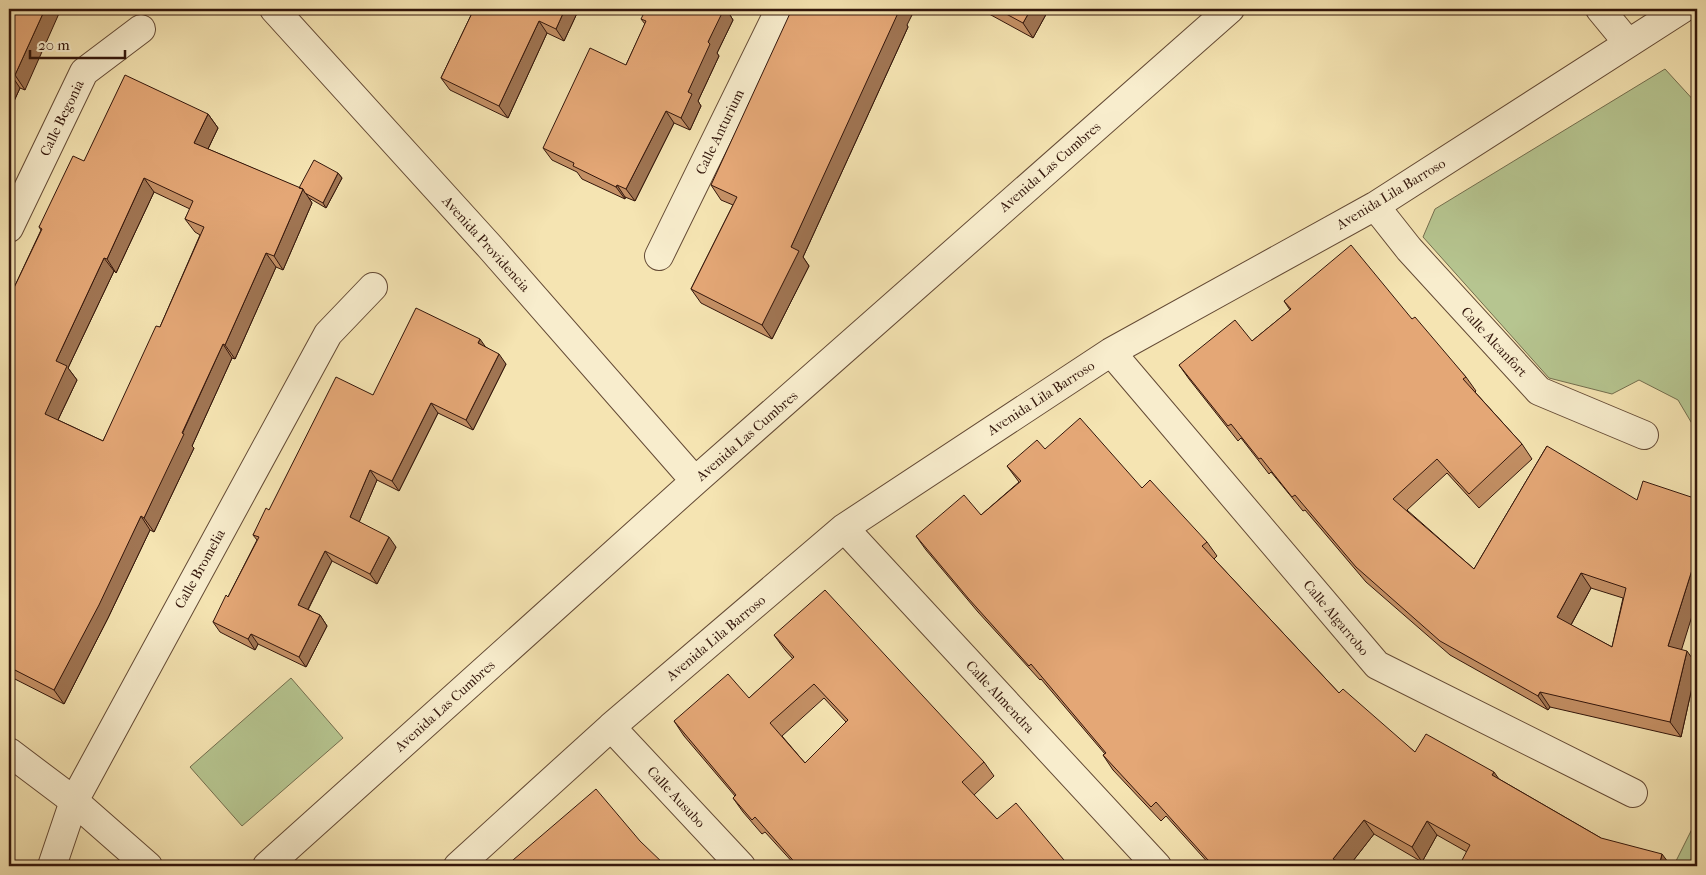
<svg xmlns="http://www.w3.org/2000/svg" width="1706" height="875" viewBox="0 0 1706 875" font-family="'IM FELL French Canon',serif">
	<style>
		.green { fill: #b6c590; stroke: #746e4e }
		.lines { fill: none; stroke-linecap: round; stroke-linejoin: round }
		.minor-casing { stroke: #644a35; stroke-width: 30 }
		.tertiary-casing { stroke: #644a35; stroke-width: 30 }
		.minor { stroke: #f8edcd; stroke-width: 28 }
		.tertiary { stroke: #f8edcd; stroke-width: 28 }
		.wall { fill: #c49065; stroke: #33160b; fill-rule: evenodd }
		.shaded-wall { fill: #a07553; stroke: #33160b }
		.building { fill: #e4a776; stroke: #33160b; fill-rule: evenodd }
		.labels { text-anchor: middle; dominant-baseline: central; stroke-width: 4.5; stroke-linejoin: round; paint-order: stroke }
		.street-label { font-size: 14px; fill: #33160b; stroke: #f8edcd }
	</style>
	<rect width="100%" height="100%" fill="#f5e4b2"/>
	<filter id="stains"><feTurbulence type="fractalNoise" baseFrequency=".004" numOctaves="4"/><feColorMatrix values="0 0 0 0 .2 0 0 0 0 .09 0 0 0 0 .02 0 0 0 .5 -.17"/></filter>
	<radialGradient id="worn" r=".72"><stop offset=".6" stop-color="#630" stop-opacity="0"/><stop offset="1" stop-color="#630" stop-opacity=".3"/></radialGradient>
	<path class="green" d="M1665,69L1697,104V432L1678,400L1639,380L1612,394L1549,378L1423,237L1435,209Z
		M291,678L343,738L242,826L190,767Z
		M1697,819V866H1680L1676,861Z"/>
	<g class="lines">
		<g class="minor-casing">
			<path id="minor" d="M1600,9L1628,43
				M1375,206L1409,249L1539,391L1644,435
				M9,228L84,72L141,29
				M659,256L780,9
				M1111,352L1377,665L1633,793
				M844,528L1157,866
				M611,727L741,866
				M9,752L74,801L148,866
				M52,866L74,801L328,334L373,287
				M458,866L611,727L844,528L1111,352L1375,206L1682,9"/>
		</g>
		<g class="tertiary-casing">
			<path id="tertiary" d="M274,9L490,247L695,481
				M267,866L695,481L1230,9"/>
		</g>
		<use href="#minor" class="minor"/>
		<use href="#tertiary" class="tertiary"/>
	</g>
	<path class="wall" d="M9,9L25,90L20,88L9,112Z
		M474,9H579L564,41L547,33L508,118L450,90L441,78Z
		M980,9H1049L1033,38Z
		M730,15L733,20L717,53L719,56L698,101L701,106L690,130L674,123L635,201L625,197V199L582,179L577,172L552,160L543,148L626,65L645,24L641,19Z
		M907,25L908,27L803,257L809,266L772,339L701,303L691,289L733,205L721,200L711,185Z
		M208,114L218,128L208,149L299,188L338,173L342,178L326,208L309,198L312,203L283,270L276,267L235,359L232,358L192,446L194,448L154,532L150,530L108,618L64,704L9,676V292H12L41,230L39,227L84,161ZM154,192L190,209L185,219L195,232L200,235L160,327L103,441L58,420L77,380L68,368L114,271L116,273Z
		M1284,301L1412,319L1466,377L1476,391L1475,392L1522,444L1532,459L1479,508L1447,473L1407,510L1474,569L1547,446L1681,649L1697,665L1681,737L1550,707L1548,710L1450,655L1366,582L1305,510L1303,511L1271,472L1269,474L1241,438L1238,441L1189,379L1179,365L1252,341L1290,310ZM1591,588L1623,598L1612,647L1571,625Z
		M486,347L506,364L473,430L438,413L399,491L377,480L359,522L396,547L377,584L332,561L308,610L320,615L327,626L306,667L258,644L255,650L220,632L213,622L228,597L257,540L253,535L269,510L373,395Z
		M1045,449L1142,488L1207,542L1217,556L1214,559L1339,693L1415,752L1499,779L1601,838L1467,852L1437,835L1422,862L1374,834L1349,866H1211L1166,816L1161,821L1113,770L1103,755L1105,754L1041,679L1040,680L978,612L926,550L916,536L981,515L1019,482L1007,466Z
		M774,635L984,762L994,776L974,795L997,819L1069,866H796L765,832L762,834L743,812L733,798L735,796L684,736L674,721L749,698L793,659L785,650ZM824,698L846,722L805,763L782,736Z"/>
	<path class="shaded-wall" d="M45,9H61L25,90L15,75Z
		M565,9H579L564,41L556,29Z
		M722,9H732L730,15L733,20L717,53L719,56L698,101L701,106L690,130L681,118L688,92L708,42Z
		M897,9H915L907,25L908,27L803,257L809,266L772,339L762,325L791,247Z
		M1031,9H1049L1033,38L1023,23Z
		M539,21L547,33L508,118L499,106Z
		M10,73L20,88L9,112V76Z
		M666,111L674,123L635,201L626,189Z
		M208,114L218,128L204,157L194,143Z
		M338,173L342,178L326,208L323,203Z
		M144,178L154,192L116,273L107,259Z
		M617,185L625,197V199L616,187Z
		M303,189L312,203L283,270L274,256Z
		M266,253L276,267L235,359L225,345Z
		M104,258L114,271L68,368L77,380L54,428L45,414L56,361Z
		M480,339L487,349L478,343Z
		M223,344L232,358L192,446L194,448L154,532L144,518Z
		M499,354L506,364L473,430L466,420Z
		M431,403L438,413L399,491L392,481Z
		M370,470L377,480L357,527L350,517Z
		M141,516L150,530L108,618L64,704L54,690Z
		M389,537L396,547L377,584L370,574Z
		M325,551L332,561L305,615L298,605Z
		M1697,554V600L1678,661L1668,646Z
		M1581,573L1591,588L1567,632L1557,617Z
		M320,615L327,626L306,667L299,657Z
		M251,634L258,644L255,650L248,639Z
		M1687,651L1697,665L1681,737L1670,722Z
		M1540,692L1550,707L1548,710L1538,696Z
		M1494,772L1504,786L1492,775Z
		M1364,820L1374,834L1349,866H1338L1333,859Z
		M1427,821L1437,835L1422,862L1412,847Z
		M1662,854L1671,866H1659Z"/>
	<path class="building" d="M9,9H45L15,75L10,73L9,76Z
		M474,9H565L556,29L539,21L499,106L441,78Z
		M646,9H724L708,42L710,44L688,92L692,94L681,118L666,111L626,189L617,185L616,187L573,166L574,163L543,148L590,48L626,65L646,21L641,19Z
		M792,9H897L896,11L898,13L791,247L799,251L762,325L691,289L737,197L711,185Z
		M997,9H1031L1023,23Z
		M125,75L208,114L194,143L303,189L274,256L266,253L225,345L223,344L182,433L184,434L144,518L141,516L99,605L54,690L9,667V637L11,633L9,632V291L12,292L42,229L39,227L73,156L84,161ZM144,178L193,201L185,219L204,227L160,327L156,326L103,441L45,414L67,366L56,361L104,258L107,259Z
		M314,160L338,173L323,203L305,193L303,189L299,188Z
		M1351,245L1412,319L1415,317L1466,377L1463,379L1522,444L1469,494L1437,459L1393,499L1474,569L1547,446L1637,500L1643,481L1697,499V554L1668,646L1687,651L1670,722L1540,692L1538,696L1440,641L1356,567L1295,495L1292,497L1261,458L1259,459L1231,424L1228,426L1179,365L1235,320L1252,341L1291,309L1284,301ZM1581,573L1626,588L1612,647L1557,617Z
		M416,308L480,339L478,343L499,354L466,420L431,403L392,481L370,470L350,517L389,537L370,574L325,551L298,605L320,615L299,657L251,634L248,639L213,622L226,595L228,597L259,537L253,535L266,508L269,510L336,377L373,395Z
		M1080,418L1142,488L1150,480L1207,542L1202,546L1339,693L1343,689L1415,752L1426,734L1494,772L1492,775L1601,838L1662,854L1659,866H1459L1470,845L1427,821L1412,847L1364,820L1333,859L1347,866H1216L1208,860L1156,802L1151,807L1103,755L1106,753L1031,664L1029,666L968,598L916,536L964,495L981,515L1021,481L1007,466L1037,440L1045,449Z
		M825,590L984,762L962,782L997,819L1016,803L1069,866H798L755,817L752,820L733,798L736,795L674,721L728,674L749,698L794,657L774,635ZM814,684L848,720L805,763L770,723Z
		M596,789L640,841L666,866H506Z"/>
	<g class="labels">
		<g class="street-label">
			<text transform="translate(62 118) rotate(-64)">Calle Begonia</text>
			<text transform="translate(720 132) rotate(-64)">Calle Anturium</text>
			<text transform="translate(1050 167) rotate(-41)">Avenida Las Cumbres</text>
			<text transform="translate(1391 194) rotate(-31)">Avenida Lila Barroso</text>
			<text transform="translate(486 244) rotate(48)">Avenida Providencia</text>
			<text transform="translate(1494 342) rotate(47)">Calle Alcanfort</text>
			<text transform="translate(1041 398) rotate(-33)">Avenida Lila Barroso</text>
			<text transform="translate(747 436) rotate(-41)">Avenida Las Cumbres</text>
			<text transform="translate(200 569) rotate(-61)">Calle Bromelia</text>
			<text transform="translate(1336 618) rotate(50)">Calle Algarrobo</text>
			<text transform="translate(716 638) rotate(-40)">Avenida Lila Barroso</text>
			<text transform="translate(1000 697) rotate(47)">Calle Almendra</text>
			<text transform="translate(445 706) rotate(-42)">Avenida Las Cumbres</text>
			<text transform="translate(676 797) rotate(47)">Calle Ausubo</text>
		</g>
	</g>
	<rect width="1706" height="875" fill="none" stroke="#f5e4b2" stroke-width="30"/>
	<rect x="10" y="10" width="1686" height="855" fill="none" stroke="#33160b" stroke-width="2.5"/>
	<rect x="15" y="15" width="1676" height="845" fill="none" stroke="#33160b"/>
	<path d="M30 50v8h95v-8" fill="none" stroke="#33160b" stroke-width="2.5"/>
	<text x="38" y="50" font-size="15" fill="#33160b" stroke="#f8edcd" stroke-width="4" paint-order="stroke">20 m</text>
	<rect width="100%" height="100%" filter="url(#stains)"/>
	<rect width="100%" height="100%" fill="url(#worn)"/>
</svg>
